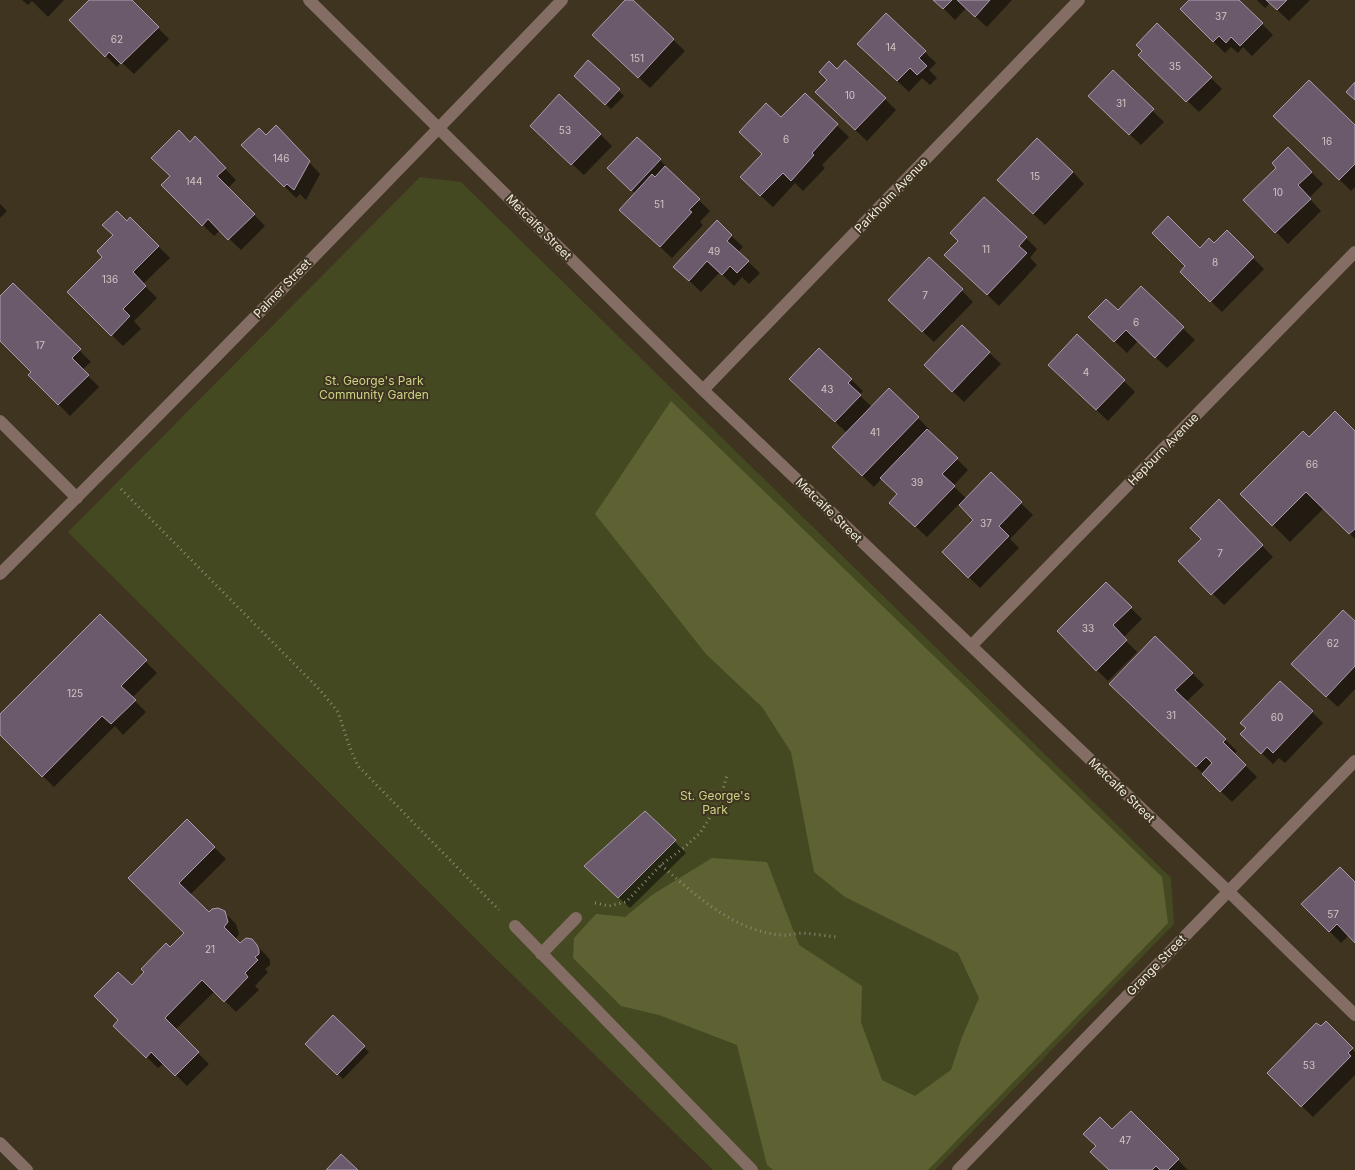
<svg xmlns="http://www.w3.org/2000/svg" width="1355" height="1170" viewBox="0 0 1355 1170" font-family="Inter,sans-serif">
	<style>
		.green { fill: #454921 }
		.forest { fill: #5e6233 }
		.shadow { fill: #0007 }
		.building { fill: #6a5a6c; stroke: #ad9baf }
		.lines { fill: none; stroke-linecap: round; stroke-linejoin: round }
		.path { stroke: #908877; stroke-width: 3; stroke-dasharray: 1 4; stroke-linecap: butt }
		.minor { stroke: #846d65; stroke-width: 12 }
		.labels { text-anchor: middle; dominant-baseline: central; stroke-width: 4; stroke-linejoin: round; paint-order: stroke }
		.number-label { font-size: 10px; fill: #cec6c2 }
		.street-label { font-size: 12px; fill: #f0eade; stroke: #3e3420 }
		.park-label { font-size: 12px; fill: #ccd487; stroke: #3e3420 }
	</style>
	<rect width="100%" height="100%" fill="#3e3420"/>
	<path class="green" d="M420,177L461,182L1171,878L1174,924L935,1170H713L487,950L68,532Z"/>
	<path class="forest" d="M671,401L1162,877L1168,923L928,1170H773L767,1165L737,1045L659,1015L621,1006L573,958L574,938L596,914L625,917L652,895L712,858L767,862L799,945L862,986L861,1022L882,1080L915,1096L951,1070L962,1037L979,998L958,953L845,897L814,872L791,752L762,707L706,654L595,514Z"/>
	<path class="shadow" d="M22,0H64L48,17L32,1L28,5Z
		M91,0H130L169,39L134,74L121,62L117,67L70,20Z
		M627,0H631L685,51L650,88L605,46Z
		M935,0H1012L987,27L966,8L955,20Z
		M1191,0H1238L1273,35L1252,56L1243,47L1238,53L1231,47L1225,53L1181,9Z
		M1257,0H1310L1289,21L1270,3L1265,8Z
		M1158,25L1222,89L1199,112L1140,55Z
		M925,52L936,63L929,70L937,78L930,85L922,78L909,92L870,55Z
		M588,62L624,96L611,109L581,81Z
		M838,70L885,99L896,110L867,141L828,104Z
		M1113,72L1164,122L1141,145L1090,96Z
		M805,95L849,137L822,165L825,168L803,191L795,183L773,207L753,189L764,154L781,119Z
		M1275,116L1355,126V187L1351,191Z
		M600,134L612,146L584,175L543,137Z
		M266,136L287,138L320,174L306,200L300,194L296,198L243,145Z
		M195,138L236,180L228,188L265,226L241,250L220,230L214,236L163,185L172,176L190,143Z
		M1288,149L1323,184L1309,198L1321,211L1288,244L1245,200L1278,168Z
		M660,160L665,165L664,167L710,211L700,222L703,225L672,258L632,221L636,194L609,168Z
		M1073,172L1084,184L1045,225L1010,192Z
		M0,204L7,211L0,218Z
		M131,219L170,258L143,284L157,298L134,321L141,329L123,346L69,292L104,257Z
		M717,222L743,247L738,252L760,273L749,284L742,277L734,286L720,272L701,292L675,267Z
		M1227,232L1264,269L1222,312L1181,272L1200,250L1214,245Z
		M1026,238L1037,249L1030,258L1037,265L999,306L957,266Z
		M929,258L973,302L934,342L901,311Z
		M13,284L91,362L82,370L99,387L70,416L29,375L33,372L0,339V297Z
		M1141,288L1195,340L1167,368L1138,341L1127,353L1090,317L1118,312Z
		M962,327L1001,364L964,402L925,365Z
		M820,349L863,391L859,395L872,407L918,418L929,429L928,431L968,470L953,486L967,499L991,474L1033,515L1010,539L1019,548L980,588L943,552L975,520L959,504L927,537L902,514L899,494L882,478L874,487L833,447L847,433L802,390Z
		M1061,376L1124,381L1135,392L1108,421Z
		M1355,433V539L1324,508L1290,542L1242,494L1309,438Z
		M1219,501L1273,557L1224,605L1180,561L1203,539Z
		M1106,584L1142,619L1123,638L1137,652L1108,681L1058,631Z
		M100,616L157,673L132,698L146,712L123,735L115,726L54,787L0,734V716Z
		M1355,623V689L1338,707L1304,676Z
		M1192,673L1204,685L1186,702L1237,751L1234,754L1257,777L1232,802L1122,695Z
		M1312,712L1323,723L1285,763L1279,758L1273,764L1253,745Z
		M645,812L686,853L630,908L597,878Z
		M187,821L226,859L190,895L209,913L224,912L236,924L239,934L235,940L240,944L254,943L266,955L270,960V965L265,969L268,972L255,986L259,990L236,1012L215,991L175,1030L209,1064L187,1086L164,1063L158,1068L126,1037L120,1020L132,987L185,933L130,878Z
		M1355,884V942L1349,935L1341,943L1303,904Z
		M333,1017L369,1052L343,1079L307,1044Z
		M1326,1023L1355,1052V1075L1313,1117L1268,1073Z
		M1131,1113L1188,1170H1110L1097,1146Z"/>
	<path class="building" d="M89,0H132L159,27L121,64L109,52L105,57L69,20Z
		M625,0H633L674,39L638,78L592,35Z
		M933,0H952L943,9Z
		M957,0H990L975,17Z
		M1189,0H1239L1263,23L1240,46L1231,37L1226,43L1219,36L1213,42L1180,9Z
		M1266,0H1287L1277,10Z
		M886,13L926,51L919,58L927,66L917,75L910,68L897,81L857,44Z
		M1157,23L1212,77L1186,102L1138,55L1142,51L1136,45Z
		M588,60L620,89L605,105L574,76Z
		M845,60L886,98L855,130L815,92L827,80L819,72L829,61L837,69Z
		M1113,70L1154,109L1129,135L1088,96Z
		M1309,80L1355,125V164L1339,180L1273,116Z
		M1355,82V100L1346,92Z
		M805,93L838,124L812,153L814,155L791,181L783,173L760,196L740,177L762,154L739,132L766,103L781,117Z
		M559,94L601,134L571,165L530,126Z
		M276,125L310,161L294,190L287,184L284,187L241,145L259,128L266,135Z
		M179,130L190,142L195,136L226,168L217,176L255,214L228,240L208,219L202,226L161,185L170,176L151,158Z
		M637,137L661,159L631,191L607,168Z
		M1037,138L1073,172L1033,214L997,180Z
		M1288,147L1312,172L1298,185L1311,199L1275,233L1243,200L1276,168L1272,163Z
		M665,166L700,199L689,210L692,212L660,247L619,210L652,174L655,177Z
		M984,197L1027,237L1019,246L1027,253L987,295L944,255L958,241L950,233Z
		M117,211L127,221L130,217L159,246L133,272L146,286L123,309L130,316L111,336L67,292L102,257L97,251L113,235L102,225Z
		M1168,216L1200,248L1209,238L1214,243L1227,230L1254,257L1210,302L1180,272L1185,266L1152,233Z
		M717,220L732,235L727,241L749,261L737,273L730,266L722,275L707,261L689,281L673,267Z
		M929,257L963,289L922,332L888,300Z
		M13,283L81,349L72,358L89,375L58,405L28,375L31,372L0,341V296Z
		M1141,286L1184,327L1155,358L1126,330L1114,342L1088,317L1106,299L1118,310Z
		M962,325L990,352L952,392L924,365Z
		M1077,334L1125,380L1096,410L1048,365Z
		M819,348L852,379L848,383L861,395L835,422L789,379Z
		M889,388L919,417L862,476L832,447Z
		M1335,411L1355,431V529L1349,534L1306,492L1272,526L1240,494L1303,431L1309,437Z
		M927,429L958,458L942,474L955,486L915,527L889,503L897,494L880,478Z
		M991,472L1022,502L999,526L1009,536L968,578L942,552L973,520L959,505Z
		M1219,499L1263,545L1211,595L1178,561L1201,539L1190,528Z
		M1106,582L1132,607L1113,625L1127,640L1096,671L1057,631Z
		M1343,610L1355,621V666L1326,697L1291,664Z
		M100,614L147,660L121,686L136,700L111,724L102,716L42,777L0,735V714Z
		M1155,636L1193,673L1175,690L1226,739L1223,742L1246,765L1220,792L1202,774L1212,763L1206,757L1196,767L1109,684Z
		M1280,681L1313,711L1273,753L1267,747L1261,754L1240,734L1246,728L1240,723Z
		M645,811L676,840L618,898L584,866Z
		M187,819L215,847L179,883L209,912L212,909L218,908L225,911L228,922L224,927L240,943L246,938L252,939L257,945L259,950V954L255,957L258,960L245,973L248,977L224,1002L202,980L165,1018L199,1052L175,1076L151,1052L146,1058L113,1026L118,1020L94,996L118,972L132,985L144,972L141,969L166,943L170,947L184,933L128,878Z
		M1340,867L1355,882V943L1337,924L1329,932L1301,904Z
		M333,1015L365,1046L337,1075L305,1044Z
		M1326,1021L1353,1048L1348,1053L1351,1056L1301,1107L1267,1073L1316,1023L1321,1026Z
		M1131,1111L1179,1159L1168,1170H1160L1156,1166L1152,1170H1109L1090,1152L1096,1146L1083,1134L1100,1117L1112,1129Z
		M341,1154L358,1170H326Z"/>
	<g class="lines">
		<path class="path" d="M121,489L320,690L338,712L350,748L358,766L499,910
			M661,865C695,895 734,931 781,935C789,936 796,933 804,933C815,934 827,936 838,937
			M595,903L609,906L626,902L661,865L686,846L700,833L719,803L727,775"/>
		<path class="minor" d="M309,0L703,390L1228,891L1355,1015
			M703,390L1079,0
			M0,421L77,498
			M0,574C190,385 377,193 562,0
			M971,646L1355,252
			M515,926L752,1170
			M541,954L576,918
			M0,1143L27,1170
			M958,1170L1355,761"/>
	</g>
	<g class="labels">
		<g class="number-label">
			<text x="1221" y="16">37</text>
			<text x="117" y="39">62</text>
			<text x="891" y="47">14</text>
			<text x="637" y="58">151</text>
			<text x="1175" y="66">35</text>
			<text x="850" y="95">10</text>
			<text x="1121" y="103">31</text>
			<text x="565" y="130">53</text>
			<text x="786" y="139">6</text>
			<text x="1327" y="141">16</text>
			<text x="281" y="158">146</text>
			<text x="1035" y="176">15</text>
			<text x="194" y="181">144</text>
			<text x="1278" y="192">10</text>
			<text x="659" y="204">51</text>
			<text x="986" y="249">11</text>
			<text x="714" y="251">49</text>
			<text x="1215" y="262">8</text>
			<text x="110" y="279">136</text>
			<text x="925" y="295">7</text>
			<text x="1136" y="322">6</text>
			<text x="40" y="345">17</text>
			<text x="1086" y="372">4</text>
			<text x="827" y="389">43</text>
			<text x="875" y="432">41</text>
			<text x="1312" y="464">66</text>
			<text x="917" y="482">39</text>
			<text x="986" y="523">37</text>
			<text x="1220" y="553">7</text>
			<text x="1088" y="628">33</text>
			<text x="1333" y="643">62</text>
			<text x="75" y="693">125</text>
			<text x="1171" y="715">31</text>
			<text x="1277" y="717">60</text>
			<text x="1333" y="914">57</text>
			<text x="210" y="949">21</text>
			<text x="1309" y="1065">53</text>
			<text x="1125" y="1140">47</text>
		</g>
		<g class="street-label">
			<text transform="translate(891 195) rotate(-46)">Parkholm Avenue</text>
			<text transform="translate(539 227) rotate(45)">Metcalfe Street</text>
			<text transform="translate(282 288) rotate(-46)">Palmer Street</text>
			<text transform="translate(1163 449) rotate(-46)">Hepburn Avenue</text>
			<text transform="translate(829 510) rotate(44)">Metcalfe Street</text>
			<text transform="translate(1122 790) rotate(44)">Metcalfe Street</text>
			<text transform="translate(1156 965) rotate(-46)">Grange Street</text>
		</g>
		<g class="park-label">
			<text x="374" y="380">St. George's Park<tspan x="374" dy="14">Community Garden</tspan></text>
			<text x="715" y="795">St. George's<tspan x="715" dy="14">Park</tspan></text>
		</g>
	</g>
</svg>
